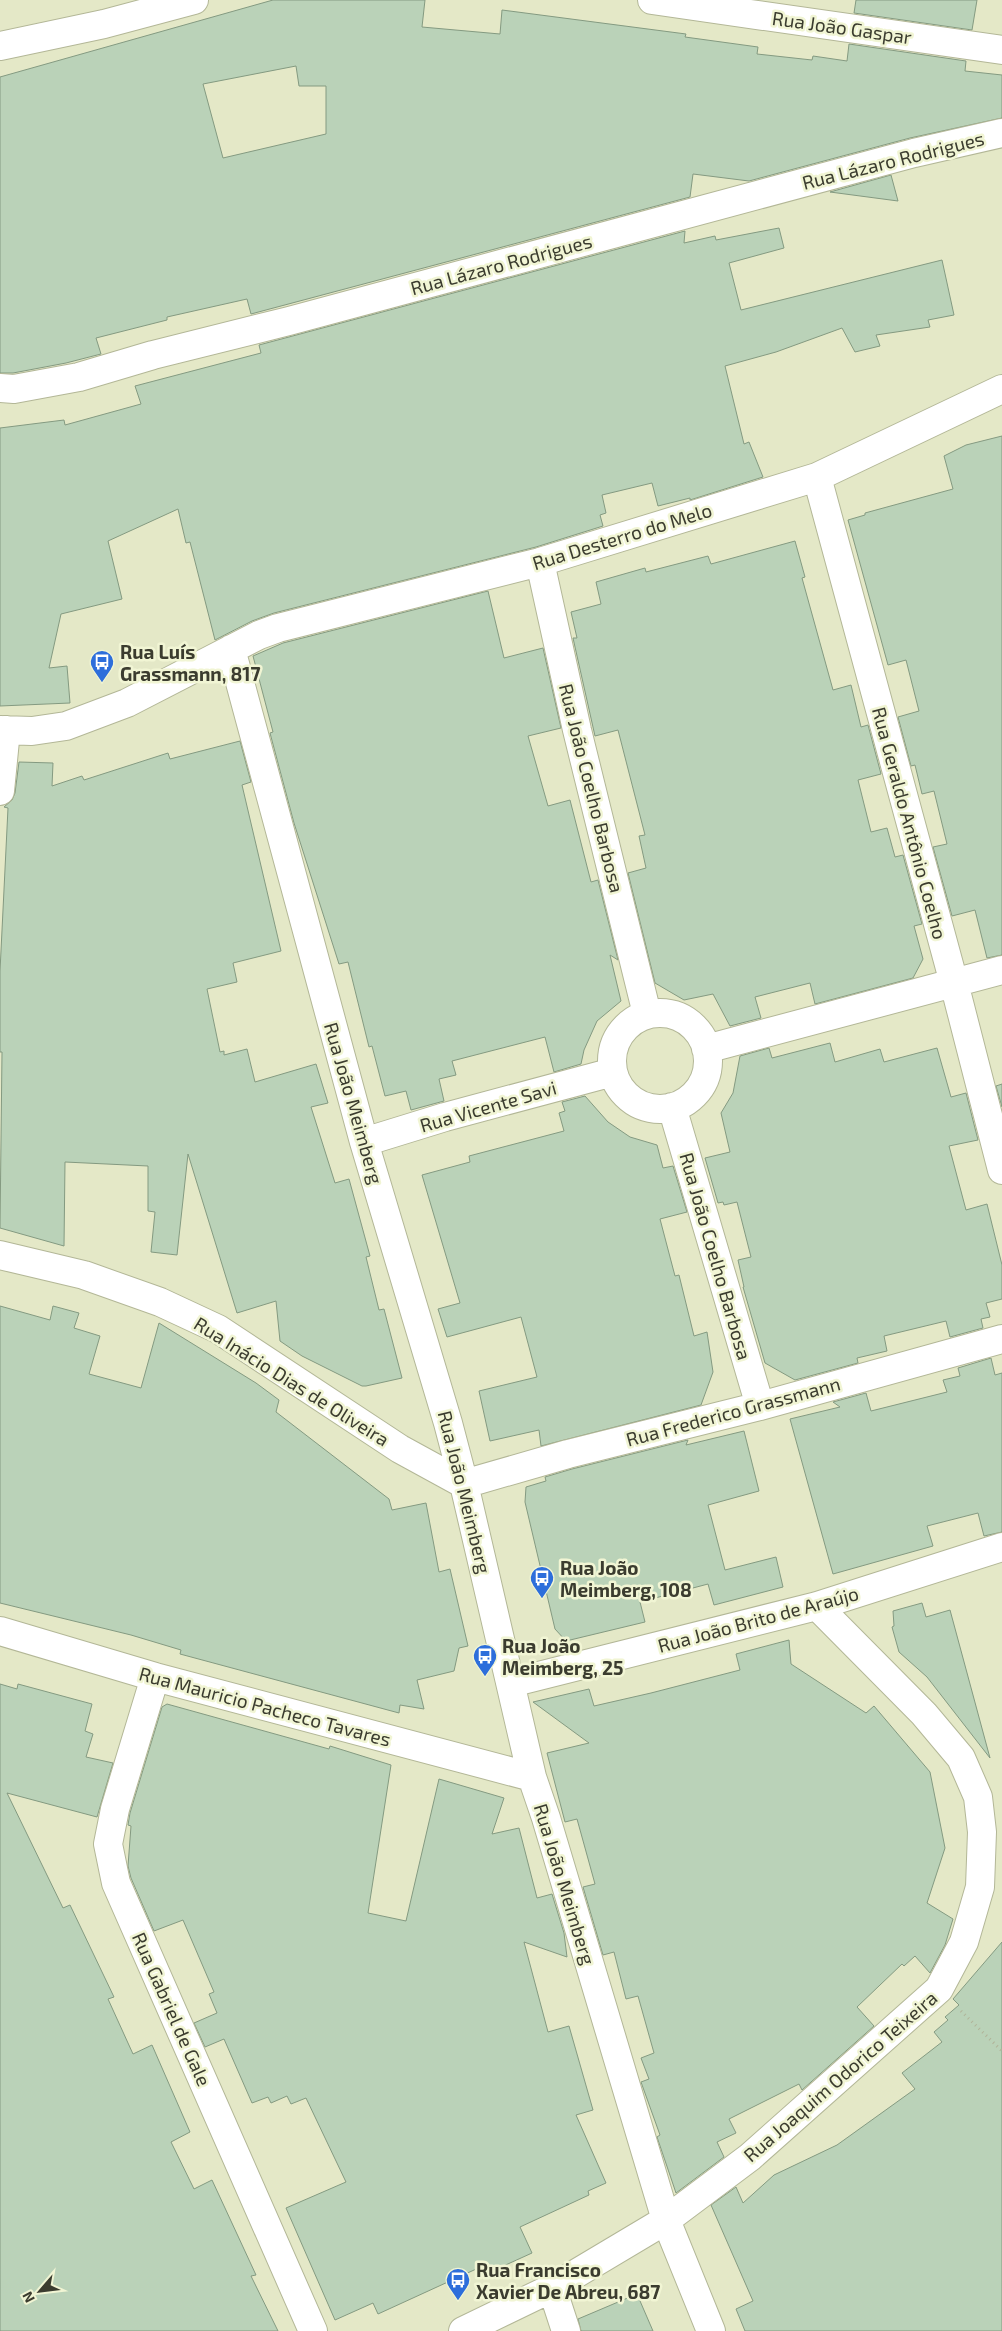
<svg xmlns="http://www.w3.org/2000/svg" width="1002" height="2331" viewBox="0 0 1002 2331" font-family="'Exo 2',sans-serif">
	<style>
		.building { fill: #bad2b8; stroke: #849a81; fill-rule: evenodd }
		.lines { fill: none; stroke-linecap: round; stroke-linejoin: round }
		.street-casing { stroke: #b3b797; stroke-width: 30 }
		.path { stroke: #b0b398; stroke-width: 3; stroke-dasharray: 1 4; stroke-linecap: butt }
		.street { stroke: #fff; stroke-width: 28 }
		.labels { text-anchor: middle; dominant-baseline: central; stroke-width: 5; stroke-linejoin: round; paint-order: stroke }
		.street-label { font-size: 19px; fill: #3b3c2f; stroke: #f1f5d4 }
		.poi-label { font-size: 19px; font-weight: bold; fill: #3b3c2f; stroke: #f1f5d4; text-anchor: start }
	</style>
	<rect width="100%" height="100%" fill="#e4e8c7"/>
	<path class="building" d="M273,0H425L422,27L500,34L502,10L686,34L685,37L758,47L757,54L812,60L813,56L847,61L849,44L966,61L965,71L1002,75V118L910,138L749,181L693,174L690,197L251,314L247,299L167,317V320L96,338L101,354L66,363L13,373H0V77ZM296,66L299,86H326V134L223,158L203,84Z
		M856,0H977L972,30L854,13Z
		M891,175L898,201L830,192Z
		M779,228L784,248L729,263L741,310L942,260L954,315L928,320L930,327L876,335L880,346L855,352L842,328L776,352L725,366L744,444L749,442L763,477L690,500V498L658,506L652,483L602,495L606,513L600,515L603,526L536,547L274,613L252,621L215,640L190,542L186,543L178,509L108,541L122,599L61,614L49,668L67,666L70,703L0,706V428L64,420L65,425L141,404L135,386L261,353L259,345L685,231L684,243L715,236L716,240Z
		M1002,436V955L987,958L975,910L952,916L933,847L947,844L934,791L922,794L915,765L911,766L898,717L919,711L906,660L888,665L848,520L865,515V513L953,489L944,456L966,445Z
		M795,541L805,577L802,578L833,690L851,685L861,727L868,725L881,774L858,780L871,832L887,828L895,857L903,855L922,924L914,926L923,959L913,978L815,1004L810,983L755,997L761,1018L730,1026L713,994L684,1000L655,983L628,873L646,868L639,836L645,835L618,730L595,736L573,638H577L571,612L601,604L596,582L645,568L646,572L708,556L711,564Z
		M488,591L504,658L543,648L561,728L528,736L548,806L570,800L591,882L598,880L618,960L610,955L621,1001L597,1021L584,1050L581,1064L554,1072L545,1037L452,1061L456,1075L439,1079L444,1101L411,1110L406,1091L385,1096L372,1046L369,1047L348,962L339,964L294,823L270,733L273,732L253,656L283,643Z
		M240,741L251,782L242,785L281,951L233,963L237,982L207,989L220,1052L224,1051V1055L247,1049L255,1082L316,1064L328,1103L311,1107L335,1183L349,1179L370,1256L366,1257L379,1310L384,1309L402,1378L366,1386H362L302,1356L280,1341L276,1301L237,1313L188,1154L177,1255L151,1252L155,1212L148,1211V1166L65,1162L64,1246L0,1228L2,1052H0V971L8,808L4,807L12,800L15,793L19,762L53,763L52,786L82,776L84,780L168,753L170,759Z
		M830,1043L835,1062L880,1049L884,1062L937,1048L951,1097L966,1093L978,1140L949,1146L966,1210L987,1204L1002,1265V1299L986,1303L990,1317L981,1319L983,1328L950,1337L946,1321L884,1336L887,1351L857,1358L858,1363L795,1380L765,1363L743,1287H744L738,1260L751,1257L737,1202L724,1205L723,1202L718,1203L705,1158L730,1152L721,1113L733,1093L740,1056L769,1048L772,1058Z
		M1002,1084V1107L996,1086Z
		M585,1096L608,1122L630,1137L657,1145L663,1168L673,1166L687,1212L660,1219L675,1276L679,1275L694,1336L707,1332L713,1372L701,1405L541,1446L539,1430L490,1441L479,1391L537,1377L521,1317L447,1337L438,1309L460,1303L422,1175L470,1162L469,1156L564,1131L559,1113L565,1111L562,1102Z
		M0,1306L50,1320L53,1306L79,1313L74,1328L100,1336L89,1374L141,1388L159,1323L256,1383L279,1400L276,1412L389,1499L392,1510L426,1503L439,1572L450,1569L468,1646L459,1648L454,1671L417,1680L424,1709L400,1705L399,1713L180,1654L181,1650L131,1635L0,1603Z
		M991,1358L995,1375L1002,1373V1532L984,1536L978,1513L927,1526L933,1546L833,1574L790,1419L840,1407L833,1402L866,1393L871,1411L947,1392L943,1380L960,1376L958,1368Z
		M744,1431L759,1491L708,1505L725,1570L776,1557L783,1587L714,1605L708,1584L640,1602L645,1622L566,1641L555,1629L525,1502L526,1487L546,1481L545,1477L572,1469L688,1440L686,1445Z
		M922,1603L926,1617L950,1610L990,1758L927,1677L899,1652L892,1627L894,1626L893,1611Z
		M789,1640L791,1664L866,1713L874,1706L930,1772L945,1848L927,1903L953,1919L945,1945L930,1973L915,1956L904,1966L902,1964L857,2007L874,2026L802,2090L799,2084L729,2119L736,2133L717,2142L724,2157L676,2193L657,2137L660,2135L641,2082L649,2079L641,2058L654,2053L638,1996L626,1999L614,1952L603,1955L583,1887L595,1884L577,1819L565,1822L547,1753L589,1743L533,1702L589,1689L594,1706L651,1693L740,1670L736,1654Z
		M0,1684L17,1689L18,1684L92,1704L85,1731L93,1734L86,1757L113,1763L97,1817L7,1793L63,1908L70,1905L114,1997L108,1999L133,2054L152,2045L190,2132L171,2142L194,2189L212,2180L256,2275L251,2276L278,2331H0Z
		M167,1704L329,1749L330,1746L391,1765L368,1913L406,1921L439,1779L504,1798L492,1834L519,1828L537,1898L552,1894L564,1933L567,1957L524,1942L548,2032L569,2026L593,2110L576,2115L606,2183L588,2191L589,2195L520,2227L532,2253L488,2273L485,2265L378,2314L373,2303L335,2320L286,2208L346,2182L306,2098L291,2104L287,2096L271,2103L268,2097L252,2103L224,2039L205,2047L194,2023L217,2013L209,1994L214,1992L183,1920L154,1931L131,1878L128,1866L131,1826L128,1825L130,1813L162,1707Z
		M1002,1942V2331H745L736,2309L753,2301L711,2205L736,2187L743,2203L774,2175L837,2145L915,2089L902,2073L942,2042L934,2032L948,2020L945,2017L959,2005L953,1999Z
		M637,2294L653,2331H581L578,2319Z"/>
	<g class="lines">
		<g class="street-casing">
			<path id="street" d="M652,0L1002,50
				M0,46L104,24L194,0
				M0,388L14,389L79,377L153,355L289,321L914,153L1002,133
				M817,477L954,983L1002,1170
				M540,562L577,730L647,1014
				M231,649L364,1142L448,1423L464,1484L532,1777L546,1818L666,2220L711,2331
				M0,730L32,731L66,726L127,703L259,635L278,628L540,562L817,477L1002,389
				M0,791L6,730
				M612 1061a48 48 0 1 1 96 0a48 48 0 1 1-96 0Z
				M706,1049L1002,970
				M672,1107L760,1406
				M364,1142L445,1117L613,1072
				M0,1255L84,1275L160,1302L218,1329L400,1449L464,1484L568,1454L760,1406L1002,1339
				M0,1631L155,1677L532,1777
				M155,1677L115,1809L108,1844L116,1883L313,2331
				M511,1683L817,1606L1002,1547
				M552,2288L566,2331
				M463,2331L552,2288L666,2220L750,2157L939,1989L964,1942L980,1887L982,1832L978,1797L961,1758L924,1714L817,1606"/>
		</g>
		<path class="path" d="M961,2011L1002,2051"/>
		<use href="#street" class="street"/>
	</g>
	<defs>
		<g id="bus-pin" transform="scale(1.25)"><path d="M0 17L-7.5 6A9.5 9.5 0 1 1 7.5 6Z" fill="#2d6edb" stroke="#f1f5d4"/><path d="M-5-6H5V4H4V6H2V4H-2V6H-4V4H-5ZM-3.5-4V0h7V-4ZM-3.5 1.2v1.5H-2V1.2ZM2 1.2v1.5H3.5V1.2Z" fill="#fff"/></g>
	</defs>
	<g fill-rule="evenodd">
		<use href="#bus-pin" x="102" y="662"/>
		<use href="#bus-pin" x="542" y="1578"/>
		<use href="#bus-pin" x="485" y="1656"/>
		<use href="#bus-pin" x="458" y="2280"/>
	</g>
	<g class="labels">
		<g class="street-label">
			<text transform="translate(842 27) rotate(8)">Rua João Gaspar</text>
			<text transform="translate(893 160) rotate(-14)">Rua Lázaro Rodrigues</text>
			<text transform="translate(501 264) rotate(-15)">Rua Lázaro Rodrigues</text>
			<text transform="translate(622 536) rotate(-17)">Rua Desterro do Melo</text>
			<text transform="translate(592 788) rotate(76)">Rua João Coelho Barbosa</text>
			<text transform="translate(910 823) rotate(75)">Rua Geraldo Antônio Coelho</text>
			<text transform="translate(354 1103) rotate(74)">Rua João Meimberg</text>
			<text transform="translate(488 1106) rotate(-16)">Rua Vicente Savi</text>
			<text transform="translate(716 1256) rotate(74)">Rua João Coelho Barbosa</text>
			<text transform="translate(292 1381) rotate(32)">Rua Inácio Dias de Oliveira</text>
			<text transform="translate(733 1411) rotate(-15)">Rua Frederico Grassmann</text>
			<text transform="translate(465 1492) rotate(76)">Rua João Meimberg</text>
			<text transform="translate(758 1619) rotate(-15)">Rua João Brito de Araújo</text>
			<text transform="translate(265 1706) rotate(15)">Rua Mauricio Pacheco Tavares</text>
			<text transform="translate(565 1884) rotate(73)">Rua João Meimberg</text>
			<text transform="translate(172 2009) rotate(66)">Rua Gabriel de Gale</text>
			<text transform="translate(840 2076) rotate(-41)">Rua Joaquim Odorico Teixeira</text>
		</g>
		<g class="poi-label">
			<text x="120" y="651">Rua Luís<tspan x="120" dy="22">Grassmann, 817</tspan></text>
			<text x="560" y="1567">Rua João<tspan x="560" dy="22">Meimberg, 108</tspan></text>
			<text x="502" y="1645">Rua João<tspan x="502" dy="22">Meimberg, 25</tspan></text>
			<text x="476" y="2269">Rua Francisco<tspan x="476" dy="22">Xavier De Abreu, 687</tspan></text>
		</g>
	</g>
	<g transform="translate(40 2291) rotate(242)" stroke="#f1f5d4" stroke-width="4" paint-order="stroke">
	<path d="M0-4L9 19L0 12L-9 19Z" fill="#3b3c2f"/>
	<text y="-8" font-size="14" font-weight="bold" text-anchor="middle" fill="#3b3c2f">N</text>
	</g>
</svg>
